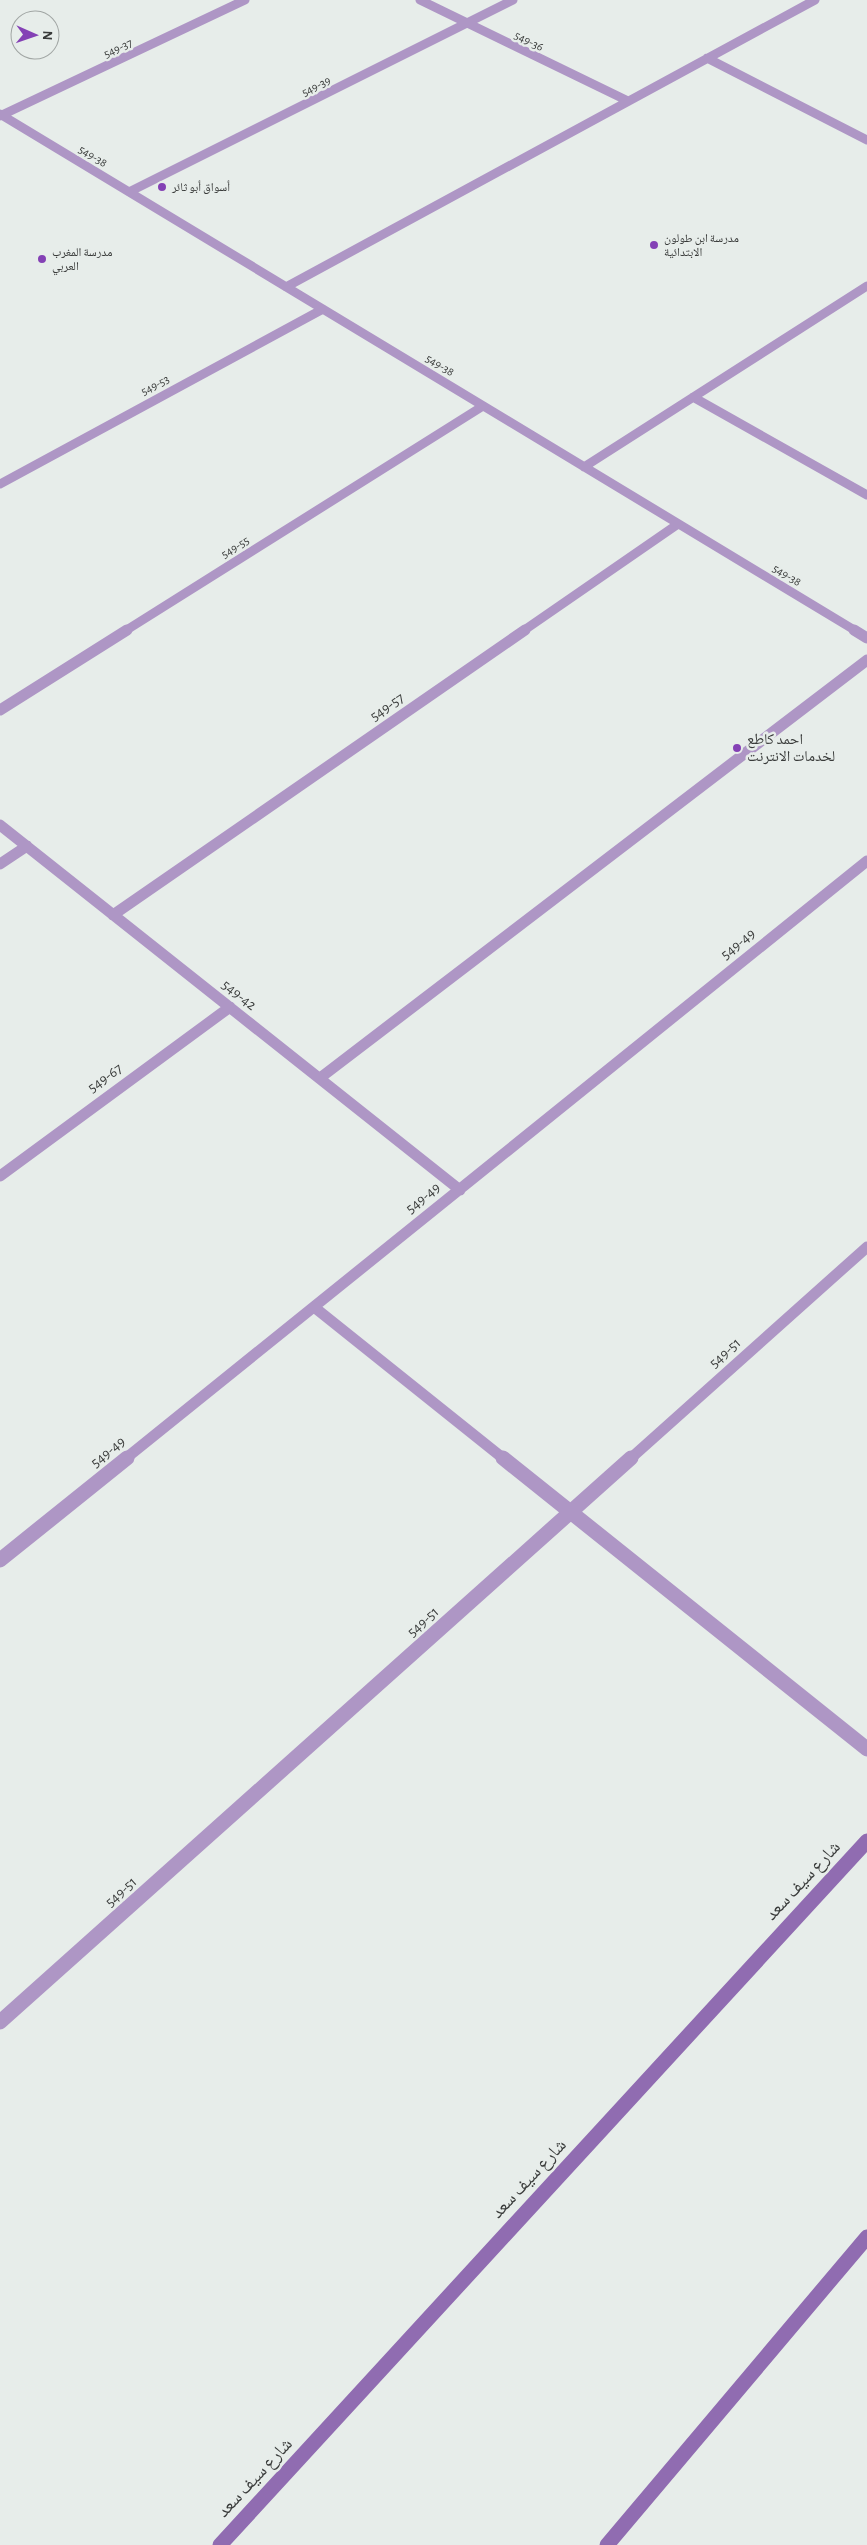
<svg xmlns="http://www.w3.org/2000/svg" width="867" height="2545" viewBox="0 0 867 2545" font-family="'Alegreya Sans','Noto Naskh Arabic',sans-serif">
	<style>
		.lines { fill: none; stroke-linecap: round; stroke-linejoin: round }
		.street-far2 { stroke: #ae96c5; stroke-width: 9 }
		.street-far1 { stroke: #ae96c5; stroke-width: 11 }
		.street { stroke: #ae96c5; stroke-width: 15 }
		.secondary { stroke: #906cb1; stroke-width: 15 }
		.poi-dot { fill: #8441b5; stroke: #e7edea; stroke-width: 2 }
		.labels { text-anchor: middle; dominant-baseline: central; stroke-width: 5; stroke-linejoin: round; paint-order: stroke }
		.far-street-label { font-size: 12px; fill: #393b3a; stroke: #e7edea }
		.far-poi-label { font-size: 12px; fill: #393b3a; stroke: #e7edea; text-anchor: start }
		.street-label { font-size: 15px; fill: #393b3a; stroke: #e7edea }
		.poi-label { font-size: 15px; fill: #393b3a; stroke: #e7edea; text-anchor: start }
		.near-street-label { font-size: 18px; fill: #393b3a; stroke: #e7edea }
	</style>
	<rect width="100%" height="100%" fill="#e7edea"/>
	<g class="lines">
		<path class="street-far2" d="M420,0L628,101
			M707,58L867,140
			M0,114L856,631
			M0,116L245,0
			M129,192L513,0
			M286,287L815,0
			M693,397L867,495
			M584,467L867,286
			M0,484L323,309
			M125,631L483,406
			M523,631L678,524"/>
		<path class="street-far1" d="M854,630L867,638
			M0,710L127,630
			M0,825L460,1190
			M0,864L27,846
			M113,915L525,630
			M320,1078L867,660
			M0,1176L230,1007
			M314,1307L504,1459
			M125,1459L867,861
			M630,1459L867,1247"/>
		<path class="street" d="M503,1458L867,1749
			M0,1560L127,1458
			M0,2022L631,1458"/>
		<path class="secondary" d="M220,2545L867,1841
			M607,2545L867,2237"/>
	</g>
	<g class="poi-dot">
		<circle cx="162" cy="187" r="5"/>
		<circle cx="654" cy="245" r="5"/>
		<circle cx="42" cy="259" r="5"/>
		<circle cx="737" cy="748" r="5"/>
	</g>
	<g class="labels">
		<g class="far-street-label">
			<text transform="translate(529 41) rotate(26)">549-36</text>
			<text transform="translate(118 48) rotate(-25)">549-37</text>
			<text transform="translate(316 86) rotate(-27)">549-39</text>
			<text transform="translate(93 156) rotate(31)">549-38</text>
			<text transform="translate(440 365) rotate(31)">549-38</text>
			<text transform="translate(155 385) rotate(-28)">549-53</text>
			<text transform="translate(235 547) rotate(-32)">549-55</text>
			<text transform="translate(787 575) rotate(31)">549-38</text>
		</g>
		<g class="far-poi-label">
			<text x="172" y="187">أسواق أبو ثائر</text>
			<text x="664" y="238">مدرسة ابن طولون<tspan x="664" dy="14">الابتدائية</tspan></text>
			<text x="52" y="252">مدرسة المغرب<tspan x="52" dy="14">العربي</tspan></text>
		</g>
		<g class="street-label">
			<text transform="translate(387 707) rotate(-35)">549-57</text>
			<text transform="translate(738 944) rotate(-39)">549-49</text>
			<text transform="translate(239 995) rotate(38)">549-42</text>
			<text transform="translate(105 1078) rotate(-36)">549-67</text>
			<text transform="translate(423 1198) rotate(-39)">549-49</text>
			<text transform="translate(725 1353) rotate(-42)">549-51</text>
			<text transform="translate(108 1452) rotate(-39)">549-49</text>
			<text transform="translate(423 1622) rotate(-42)">549-51</text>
			<text transform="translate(121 1892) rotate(-42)">549-51</text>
		</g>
		<g class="poi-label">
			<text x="747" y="739">احمد كاطع<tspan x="747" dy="17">لخدمات الانترنت</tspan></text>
		</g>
		<g class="near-street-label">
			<text transform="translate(803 1881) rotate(-47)">شارع سيف سعد</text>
			<text transform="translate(529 2179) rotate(-47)">شارع سيف سعد</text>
			<text transform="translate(255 2478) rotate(-47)">شارع سيف سعد</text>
		</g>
	</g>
	<g transform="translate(35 35) rotate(92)"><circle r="24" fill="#e7edea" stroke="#a1a6a4"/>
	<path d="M0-4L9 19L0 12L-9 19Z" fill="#8441b5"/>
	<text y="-8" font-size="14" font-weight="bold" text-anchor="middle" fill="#393b3a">N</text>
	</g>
</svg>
